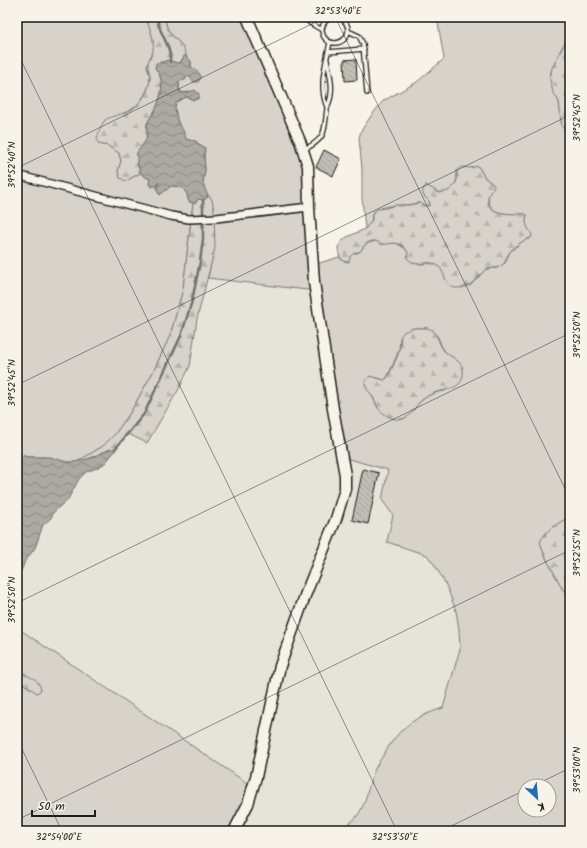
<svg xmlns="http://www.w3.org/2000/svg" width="587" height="848" viewBox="0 0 587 848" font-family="Kalam,sans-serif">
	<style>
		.built { fill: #e6e3d9 }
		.green { fill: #d7d3cb; stroke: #7a7874; fill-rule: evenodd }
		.forest { fill: url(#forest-firs); stroke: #7a7874 }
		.water { fill: url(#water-waves); stroke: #72716c }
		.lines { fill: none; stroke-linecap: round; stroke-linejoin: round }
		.stream { stroke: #72716c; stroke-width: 2.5 }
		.building { fill: url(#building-back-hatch); stroke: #1c1c1c }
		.lane-casing { stroke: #1c1c1c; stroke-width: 6 }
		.street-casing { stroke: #1c1c1c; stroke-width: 10 }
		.secondary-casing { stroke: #1c1c1c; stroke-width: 13 }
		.lane { stroke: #f7f3e8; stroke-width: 3.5 }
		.street { stroke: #f7f3e8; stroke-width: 7 }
		.secondary { stroke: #f7f3e8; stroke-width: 10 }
		.ticks { fill: none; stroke: #1c1c1c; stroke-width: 1; stroke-opacity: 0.45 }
		.neatline { fill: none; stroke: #1c1c1c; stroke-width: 1.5 }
		.ticks-label { font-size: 10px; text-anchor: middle; fill: #1c1c1c }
	</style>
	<defs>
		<pattern id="forest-firs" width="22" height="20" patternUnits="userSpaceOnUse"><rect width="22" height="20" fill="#d7d3cb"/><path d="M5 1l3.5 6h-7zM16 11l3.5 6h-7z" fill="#b8b5ae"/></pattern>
		<pattern id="water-waves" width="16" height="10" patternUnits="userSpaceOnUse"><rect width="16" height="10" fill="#aca9a2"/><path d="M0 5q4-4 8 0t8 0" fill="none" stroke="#8b8983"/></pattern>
		<pattern id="building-back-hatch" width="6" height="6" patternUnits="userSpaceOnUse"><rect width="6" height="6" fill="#c0beb5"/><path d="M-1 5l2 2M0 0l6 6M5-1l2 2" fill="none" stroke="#a4a39b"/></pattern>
	</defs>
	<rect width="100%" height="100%" fill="#f7f3e8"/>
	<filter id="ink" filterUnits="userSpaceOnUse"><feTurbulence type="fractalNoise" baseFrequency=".025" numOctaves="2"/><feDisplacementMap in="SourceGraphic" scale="8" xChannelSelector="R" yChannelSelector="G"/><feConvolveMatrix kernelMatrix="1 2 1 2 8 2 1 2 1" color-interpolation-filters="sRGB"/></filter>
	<g filter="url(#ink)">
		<path class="built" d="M208,278L315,291L388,470L382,500L393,514L387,542L427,555L436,567L447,587L456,611L459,629L460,649L443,708L428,713L395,737L375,769L360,814L351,822L338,831H234L253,787L17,627V578L38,539L43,525L51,518L53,513L60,506L68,499L79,479L86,472L97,468L110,456L128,434L148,443L180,387Z"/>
		<path class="green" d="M17,17H146C149,28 155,38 154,50C153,55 147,61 147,67C148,71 150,74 150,79C149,90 141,103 132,109C128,112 122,113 118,117C111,125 105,135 99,144L108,146L119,153L121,161L118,171L126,181L140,173L144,176L150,179L149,185L159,182L157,187L159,194L171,186L182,187L187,194L189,202L193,203L183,289L170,336L153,372L130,413L115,434L103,446L77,462H67L44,457H28L17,454Z
			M165,17H247L308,166L313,265L339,257L343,261L354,253H358L366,244L376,241L381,244L396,243L406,249L408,253L417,264C440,263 439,263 448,283L470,286L486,269L497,268L505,263L510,252L525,239H529L531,233C526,227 524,222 527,215C516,212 492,218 489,202C487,196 490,192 494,187C488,180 485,179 480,169L474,167L457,174C458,183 450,196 438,192C434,191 430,187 426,185L430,205L426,206L419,203C415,203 411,205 407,205C399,205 379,206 373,212C371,215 372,218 371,221C370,224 367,227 365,229L362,198V169L359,138L361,131L371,116L383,101L417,82L444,59L437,17H568L566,41L560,51L550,75L559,102L562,127L570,132V516L567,518L544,554L563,590L570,594V831H338C369,814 363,797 375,769C377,764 381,759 384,754C401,726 413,718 443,708L460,649L459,629L456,611L447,587L436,567L427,555L387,542L393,515L382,500L388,470L342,457L315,291L208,278L214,248L212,200L205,191L203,183L205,170L204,155L205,150L198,143L186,139C180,126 174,118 175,103L186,97L194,100L199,98L195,91L182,93L179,88V81L185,80L187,76L190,77L193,82L196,72L191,67V61C185,58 184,50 181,45C177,39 171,36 168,30C166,26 165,21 165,17ZM414,328H427L438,337L443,350L461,364L445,391C432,392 422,398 415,408C410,413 407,418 400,420L378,408L372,396L375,377L384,380L387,378L399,350L400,337ZM525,786H549V810H525Z
			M22,631L253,787L234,831H17V682L24,684L31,689L26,674L17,670V637L18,634Z"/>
		<path class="forest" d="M146,17H165C166,38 183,39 186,56L182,59L181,62L177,63L167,60L164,62H160L155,68C166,80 161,99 154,112C152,116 149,119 147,123C146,129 146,133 147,139L137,153V163L140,173L126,181L120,178L118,171L121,161L119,153L108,146L99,144L97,140C98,134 101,125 105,120C110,116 125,114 131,110C141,104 149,91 150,79C151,74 147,69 148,64C148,59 153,55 153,50C155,38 149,28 146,17Z
			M568,17H570V132L562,127L559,102L556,96L553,93L550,79L552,68L566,41Z
			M478,166L485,178L493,184L494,187C490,192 487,196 488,202C492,217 514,213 525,214L527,215C524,224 528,228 532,235L531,238C523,240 512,247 508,255C505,258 506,263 502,265C497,269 491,268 486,269C477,277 471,289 457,288C452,288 449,285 447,282C443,275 443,268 435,264C426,259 418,270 407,258L408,253L406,249C395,239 393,245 382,244C380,244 378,242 376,241C369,240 363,245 361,251L354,253L350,257L349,262C340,262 338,254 338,247L341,242L347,237L365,229L372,220V215L377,209L386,208L395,205H409L420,203L426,206L430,205L429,201L423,195V190L426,185L439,193L448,191L455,185L457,180V170L462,167L470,168Z
			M208,195L212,200L214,210L215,248L197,319L190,366L180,387L147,443L128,434L115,449C102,450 91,460 77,462L103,446L115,434L130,413L153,372L170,336L183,289L193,203H196L198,199H206Z
			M414,328H427L433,330C438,336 439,345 444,351C450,357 463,361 463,370C465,388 449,389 437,392C432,393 428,396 423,399C416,404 411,418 402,419C393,421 383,414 378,408C376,404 375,400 373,397C369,391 365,389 365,381L370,376L384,380L387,378C391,371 397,359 399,351C404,337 394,334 414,328Z
			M570,516V594L563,590L544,554L540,542C546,529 558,524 570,516Z
			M17,670C27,679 37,674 41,690L37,693L24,684L17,682Z"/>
		<path class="water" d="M184,56H186L188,59L191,61V67C197,70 205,76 198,82H193L190,77L188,76L185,80L179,81V88L180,92L186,93L195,90L199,94V98L194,100L186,97L176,103L175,108L178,124L183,130L186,139L189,140L196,141L200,146L205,148L204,155L205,170L203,183L208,197L204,200L198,199L195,203H193L188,200L187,194L182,187L171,186L160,195L157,189L159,182L156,186L151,187L149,183L150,179C138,175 137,163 137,153C139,148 146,142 147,137C147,132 146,127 148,122C149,119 151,117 153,114C161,100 167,81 155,68L156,63L164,62L167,60L177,63L181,62Z
			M110,449H115V451L105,463L97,468L86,472L79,479L67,501L60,506L53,513L51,518L43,525L35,548L25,561L22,569L17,578V454L28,457H50L67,462H75L92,458Z"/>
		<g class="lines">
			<path class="stream" d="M157,17C158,33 172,45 170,62
				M115,449L144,414L181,336L192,301L200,262L203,239V200"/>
		</g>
		<path class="building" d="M356,59L357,80L345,81L344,60Z
			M324,150L341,159L333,176L316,167Z
			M363,469L379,473L368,524L352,520Z"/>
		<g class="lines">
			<g class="lane-casing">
				<path id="lane" d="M305,17L310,23L322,30
					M322 30a13 13 0 1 1 26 0a13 13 0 1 1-26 0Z
					M345,22L348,17
					M348,31L359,36L363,44L367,93
					M328,52L364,49
					M327,107C318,86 326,64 330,42
					M305,149C327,138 324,131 327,109C328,104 331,99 331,94C333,82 329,71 327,60"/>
			</g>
			<g class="street-casing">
				<path id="street" d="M17,175L171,216L189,219L216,218L309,207"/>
			</g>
			<g class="secondary-casing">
				<path id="secondary" d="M234,831L248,804L256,777L280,666L306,593L336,519L345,489V475L333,409L314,282L309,207L308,166L300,141L247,17"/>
			</g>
			<use href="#lane" class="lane"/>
			<use href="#street" class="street"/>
			<use href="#secondary" class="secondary"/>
		</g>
	</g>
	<path class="ticks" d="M335,17L570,499M17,52L397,831M17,168L326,17M17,385L570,115M17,603L570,333M17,739L62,831M533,786L570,768M17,820L570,550M441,831L525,790"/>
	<rect width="587" height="848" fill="none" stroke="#f7f3e8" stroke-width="44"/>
	<g transform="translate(537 798) rotate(154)"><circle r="19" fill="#f7f3e8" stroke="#9f9d96"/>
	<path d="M0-3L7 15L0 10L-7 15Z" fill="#1f6fb2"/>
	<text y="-6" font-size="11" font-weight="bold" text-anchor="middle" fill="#1c1c1c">K</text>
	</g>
	<path d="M32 810v6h63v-6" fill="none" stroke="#1c1c1c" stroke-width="2"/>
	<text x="38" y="810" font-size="12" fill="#1c1c1c" stroke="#f7f3e8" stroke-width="3" paint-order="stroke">50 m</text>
	<rect x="22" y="22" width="543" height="804" class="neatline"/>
	<g class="ticks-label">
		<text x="338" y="14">32°53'40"E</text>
		<text transform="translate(576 118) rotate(-90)" y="4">39°52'45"N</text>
		<text transform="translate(11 165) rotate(-90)" y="4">39°52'40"N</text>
		<text transform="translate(576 335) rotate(-90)" y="4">39°52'50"N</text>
		<text transform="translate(11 383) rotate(-90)" y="4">39°52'45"N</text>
		<text transform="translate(576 553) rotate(-90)" y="4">39°52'55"N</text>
		<text transform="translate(11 600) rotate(-90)" y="4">39°52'50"N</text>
		<text transform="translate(576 770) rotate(-90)" y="4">39°53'00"N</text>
		<text x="59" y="840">32°54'00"E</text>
		<text x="395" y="840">32°53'50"E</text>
	</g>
</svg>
